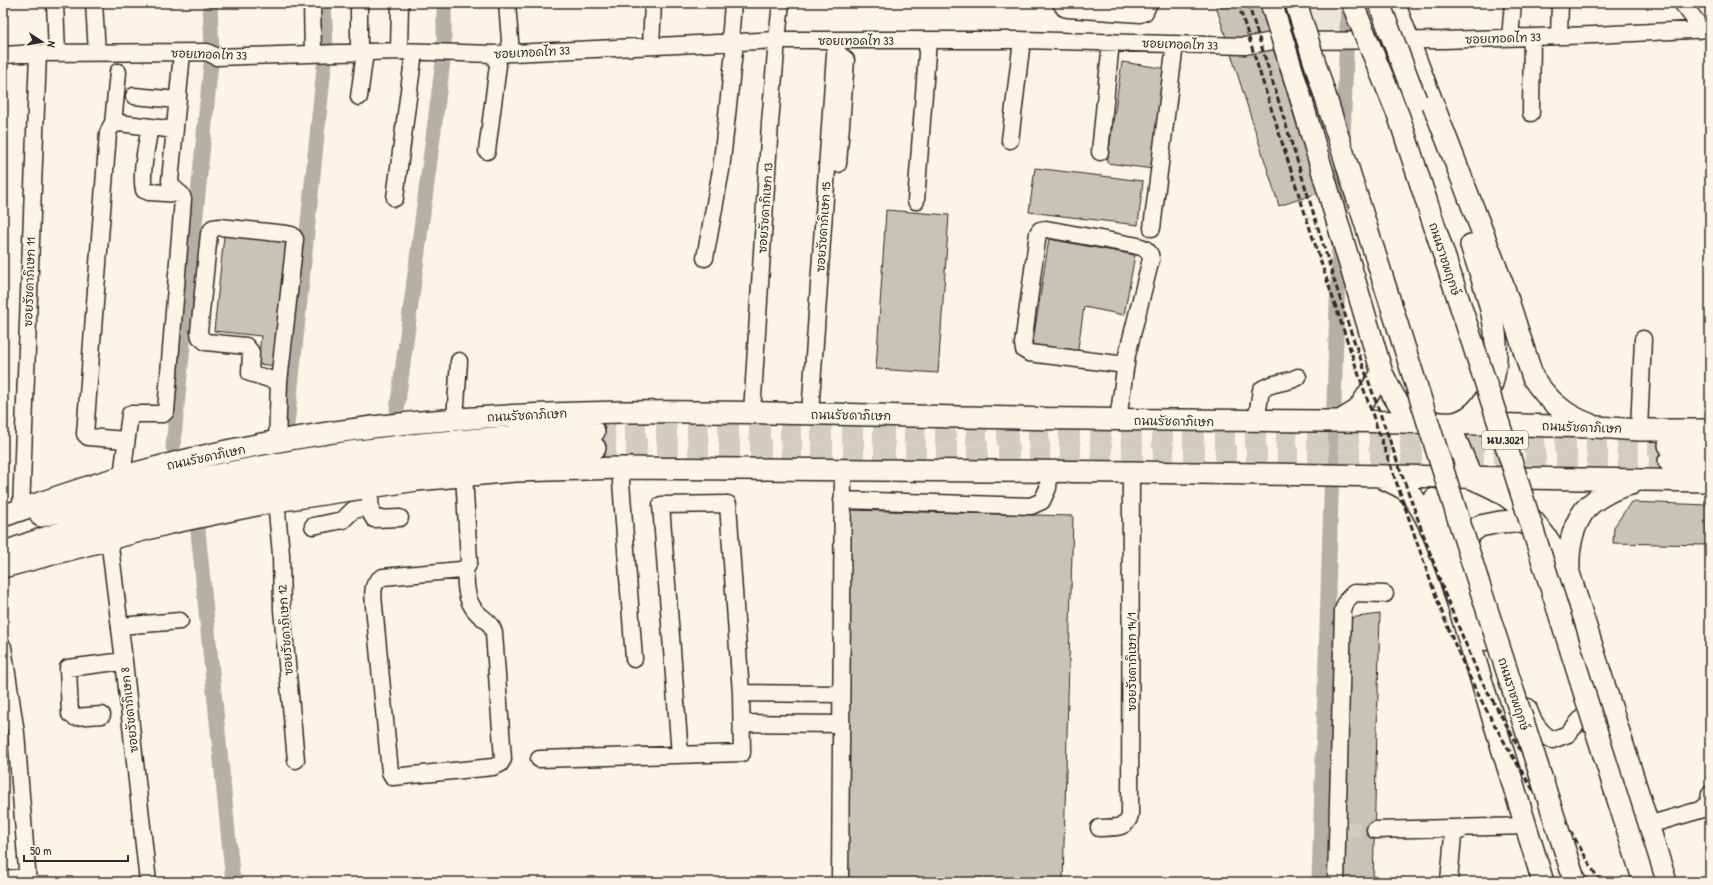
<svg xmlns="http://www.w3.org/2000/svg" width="1713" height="885" viewBox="0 0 1713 885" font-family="'Patrick Hand','Playpen Sans Thai',sans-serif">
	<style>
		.built { fill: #ece6d7 }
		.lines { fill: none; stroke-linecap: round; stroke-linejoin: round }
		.canal { stroke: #b4b0a5; stroke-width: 15 }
		.building { fill: #c8c3b7; stroke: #2b2b2b }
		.minor-tunnel { stroke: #d2cdc0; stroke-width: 16; stroke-dasharray: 16 8; stroke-linecap: butt }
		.major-tunnel { stroke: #d2cdc0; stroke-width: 21; stroke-dasharray: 21 10; stroke-linecap: butt }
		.minor-casing { stroke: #2b2b2b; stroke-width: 19 }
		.major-casing { stroke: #2b2b2b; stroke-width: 24 }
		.minor { stroke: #fcf5e5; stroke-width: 16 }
		.major { stroke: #fcf5e5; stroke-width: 21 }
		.rail { stroke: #2b2b2b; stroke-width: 3; stroke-dasharray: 6 3; stroke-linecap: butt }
		.major-bridge-casing { stroke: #2b2b2b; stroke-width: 24; stroke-linecap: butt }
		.major-bridge { stroke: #fcf5e5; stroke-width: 21 }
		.labels { text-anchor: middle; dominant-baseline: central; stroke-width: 3.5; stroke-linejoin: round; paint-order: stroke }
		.shield { fill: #fcf5e5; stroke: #6a6863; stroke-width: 1 }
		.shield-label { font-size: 11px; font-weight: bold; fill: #2b2b2b }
		.street-label { font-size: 12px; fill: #2b2b2b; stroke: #fcf5e5 }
	</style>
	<rect width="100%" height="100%" fill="#fcf5e5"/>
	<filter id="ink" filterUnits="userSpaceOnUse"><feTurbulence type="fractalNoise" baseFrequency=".025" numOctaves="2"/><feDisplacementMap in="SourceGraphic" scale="8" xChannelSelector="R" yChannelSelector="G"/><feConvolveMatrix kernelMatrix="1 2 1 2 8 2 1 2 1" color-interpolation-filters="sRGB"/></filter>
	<g filter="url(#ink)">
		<path class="built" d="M1265,3H1385L1395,28L1274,33Z"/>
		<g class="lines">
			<path class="canal" d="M1343,139L1348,3
				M1340,217L1342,163
				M397,410L444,54V3
				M286,435L326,49L324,3
				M173,447L212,53L210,3
				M198,531L233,882
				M1319,882L1339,243"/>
		</g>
		<path class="building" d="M1215,3H1259L1318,193L1279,206Z
			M1122,62L1168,69L1153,169L1107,163Z
			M1035,168L1143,181L1138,225L1029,212Z
			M886,210L949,215L938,373L876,369Z
			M224,236L290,242L277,366L258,364L261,336L214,331Z
			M1049,239L1135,255L1124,315L1084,307L1077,355L1032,348Z
			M1631,502L1708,505L1706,545L1613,543L1614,527Z
			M849,510L1073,516L1063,882H847Z
			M1380,614L1373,882H1343L1349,618Z"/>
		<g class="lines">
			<path class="minor-tunnel" d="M1344,830H1375"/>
			<path class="major-tunnel" d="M594,432H765L1669,445
				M595,448L765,449L1669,461"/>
			<g class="minor-casing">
				<path id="minor" d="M55,3L57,53
					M94,3L97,53
					M312,3L313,54
					M359,3V52
					M507,3L511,53
					M1061,3L1064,8L1068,9L1140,14L1145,12L1149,3
					M1682,3L1696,21L1699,30
					M1559,36L1560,3
					M1510,38L1513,3
					M730,42L733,3
					M651,46L653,3
					M399,51L400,3
					M835,51L846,60L838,164
					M3,55L38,53L207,52L217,57L399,51L493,54L777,40H1022L1245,46L1273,41L1444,40L1594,35L1710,29
					M134,96L178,100
					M359,97L365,52
					M1531,113L1532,37
					M113,124L118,72
					M150,127C147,144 140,173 144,190L149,192L181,194
					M1010,140L1022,40
					M487,151L498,65L493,54
					M1100,152L1111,42
					M395,198L414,52
					M916,201L928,40
					M1152,228L1175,44
					M705,258L721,170L735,42
					M752,413L770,123L777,40L781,3
					M810,414L836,40
					M455,419L459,361
					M1118,420L1127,355L1151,259C1150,248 1141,247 1133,245L1046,229L1040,230L1038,233L1023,344L1024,350L1029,353L1126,365
					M1256,422L1261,390C1273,381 1286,384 1298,377
					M1639,430L1643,339
					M126,440L88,437L85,434L108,133L111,126L119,123L175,130
					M277,443L279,382L295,239L292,235L287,234L220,227L213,228L209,234L199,332L200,337L206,342L246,346L251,352L250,373L279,382
					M620,468L634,659
					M464,475L469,561L467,567L461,570L383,577C371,582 373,594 374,606L390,772L393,777L493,767L500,764L503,759L494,633C490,618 478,618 472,606C465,596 466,581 465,569
					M122,476L130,414H163L166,411L183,199C182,191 171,190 170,181L182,53
					M370,497L371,514L374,519L400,518
					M1433,497L1453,512L1457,518
					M1433,497L1456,554L1486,642
					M842,500L1031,506L1042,501L1048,488L1049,472
					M276,501L281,554L282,610L296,760
					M21,510L38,53
					M313,526L343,520L353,510L371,507
					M109,538L124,661L148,882
					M120,626L180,621
					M3,647L16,733L28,882
					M741,693L841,694
					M1528,707C1533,722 1539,731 1552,740L1568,734L1595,703
					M102,715L74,717L70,714L68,668L124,661
					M742,723L841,724
					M539,759L742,753L741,693L728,504L661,505L680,755
					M1648,825L1700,810L1708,803L1710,794
					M1099,828C1112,827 1127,830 1130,815L1131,472
					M1375,830L1527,826
					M3,879L27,877
					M840,882L843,470
					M1336,882L1343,610L1347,600L1354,593L1385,594
					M1449,882L1453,835L1464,828"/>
			</g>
			<g class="major-casing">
				<path id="major" d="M1394,3L1504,288L1533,378C1548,400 1564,415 1589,424
					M1302,102L1382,373C1388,384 1393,399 1402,407C1412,416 1423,420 1435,422C1440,423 1446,425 1450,424C1477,420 1492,395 1495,369C1501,326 1484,285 1471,245
					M1340,421L1358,410L1382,373
					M1449,424L1472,478C1482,483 1493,487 1502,493C1530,511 1553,545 1569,573L1666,882
					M1669,445L1710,446
					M1669,461L1710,462
					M1383,478C1390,482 1401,486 1407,491C1428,510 1441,555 1451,581L1543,882
					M3,516C43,502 84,487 125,476C231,446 350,426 459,419C628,406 798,414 967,417C1091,420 1215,420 1339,421C1425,422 1511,425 1597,427L1639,430H1710
					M41,516C143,489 247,467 351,452C432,441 513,436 594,432
					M3,553C75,525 149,507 225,492C266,483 308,476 350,470C431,458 513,453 595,448
					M1456,553L1469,534L1480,526L1500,522L1516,521L1537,527
					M3,567L170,523L276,501L417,480L515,471L620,468L1131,472L1710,481
					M1569,573C1568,554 1571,531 1582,514C1590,500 1616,487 1631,484
					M1452,579L1456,554L1453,515"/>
			</g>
			<use href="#minor" class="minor"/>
			<use href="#major" class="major"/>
			<path class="rail" d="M1238,3C1287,160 1337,315 1392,470C1415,534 1435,601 1463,663C1498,740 1547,809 1589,882
				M1248,3L1347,321L1444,592L1480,678L1526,760L1574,837L1600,882"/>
			<g class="major-bridge-casing">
				<path id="major-bridge" d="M1271,3L1302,102
					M1296,3L1482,594L1575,882
					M1352,3L1399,117L1513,467L1644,882
					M1379,3L1416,100"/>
			</g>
			<use href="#major-bridge" class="major-bridge"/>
		</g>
	</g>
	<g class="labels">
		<rect class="shield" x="1482" y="431" width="46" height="18" rx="3"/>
		<g class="shield-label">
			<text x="1505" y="440">นบ.3021</text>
		</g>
		<g class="street-label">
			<text transform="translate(1503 38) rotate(-2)">ซอยเทอดไท 33</text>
			<text x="856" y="40">ซอยเทอดไท 33</text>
			<text transform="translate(1180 44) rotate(2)">ซอยเทอดไท 33</text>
			<text transform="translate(532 52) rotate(-3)">ซอยเทอดไท 33</text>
			<text transform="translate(209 54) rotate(2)">ซอยเทอดไท 33</text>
			<text transform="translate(765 208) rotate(-86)">ซอยรัชดาภิเษก 13</text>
			<text transform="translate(823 227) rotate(-86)">ซอยรัชดาภิเษก 15</text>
			<text transform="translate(1445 259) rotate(72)">ถนนราชพฤกษ์</text>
			<text transform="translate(29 282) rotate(-88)">ซอยรัชดาภิเษก 11</text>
			<text transform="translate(527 415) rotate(-3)">ถนนรัชดาภิเษก</text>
			<text transform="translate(851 415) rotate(1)">ถนนรัชดาภิเษก</text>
			<text transform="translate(1174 421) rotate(1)">ถนนรัชดาภิเษก</text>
			<text transform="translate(1582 427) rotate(2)">ถนนรัชดาภิเษก</text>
			<text transform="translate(206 457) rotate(-12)">ถนนรัชดาภิเษก</text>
			<text transform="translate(285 630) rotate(-94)">ซอยรัชดาภิเษก 12</text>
			<text transform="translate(1131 662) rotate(-90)">ซอยรัชดาภิเษก 14/1</text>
			<text transform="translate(1514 694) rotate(72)">ถนนราชพฤกษ์</text>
			<text transform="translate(129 710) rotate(-96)">ซอยรัชดาภิเษก 8</text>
		</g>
	</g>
	<rect width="1713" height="885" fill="none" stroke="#fcf5e5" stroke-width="16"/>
	<rect x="8" y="8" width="1697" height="869" fill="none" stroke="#2b2b2b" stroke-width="1.5" filter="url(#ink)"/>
	<g transform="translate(42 42) rotate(102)" stroke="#fcf5e5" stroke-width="3" paint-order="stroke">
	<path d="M0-3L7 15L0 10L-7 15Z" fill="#2b2b2b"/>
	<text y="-6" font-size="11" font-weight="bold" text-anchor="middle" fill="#2b2b2b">N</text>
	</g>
	<path d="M24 855v6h104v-6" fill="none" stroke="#2b2b2b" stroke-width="2"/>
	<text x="30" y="855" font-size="12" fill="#2b2b2b" stroke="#fcf5e5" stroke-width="3" paint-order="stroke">50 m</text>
</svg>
